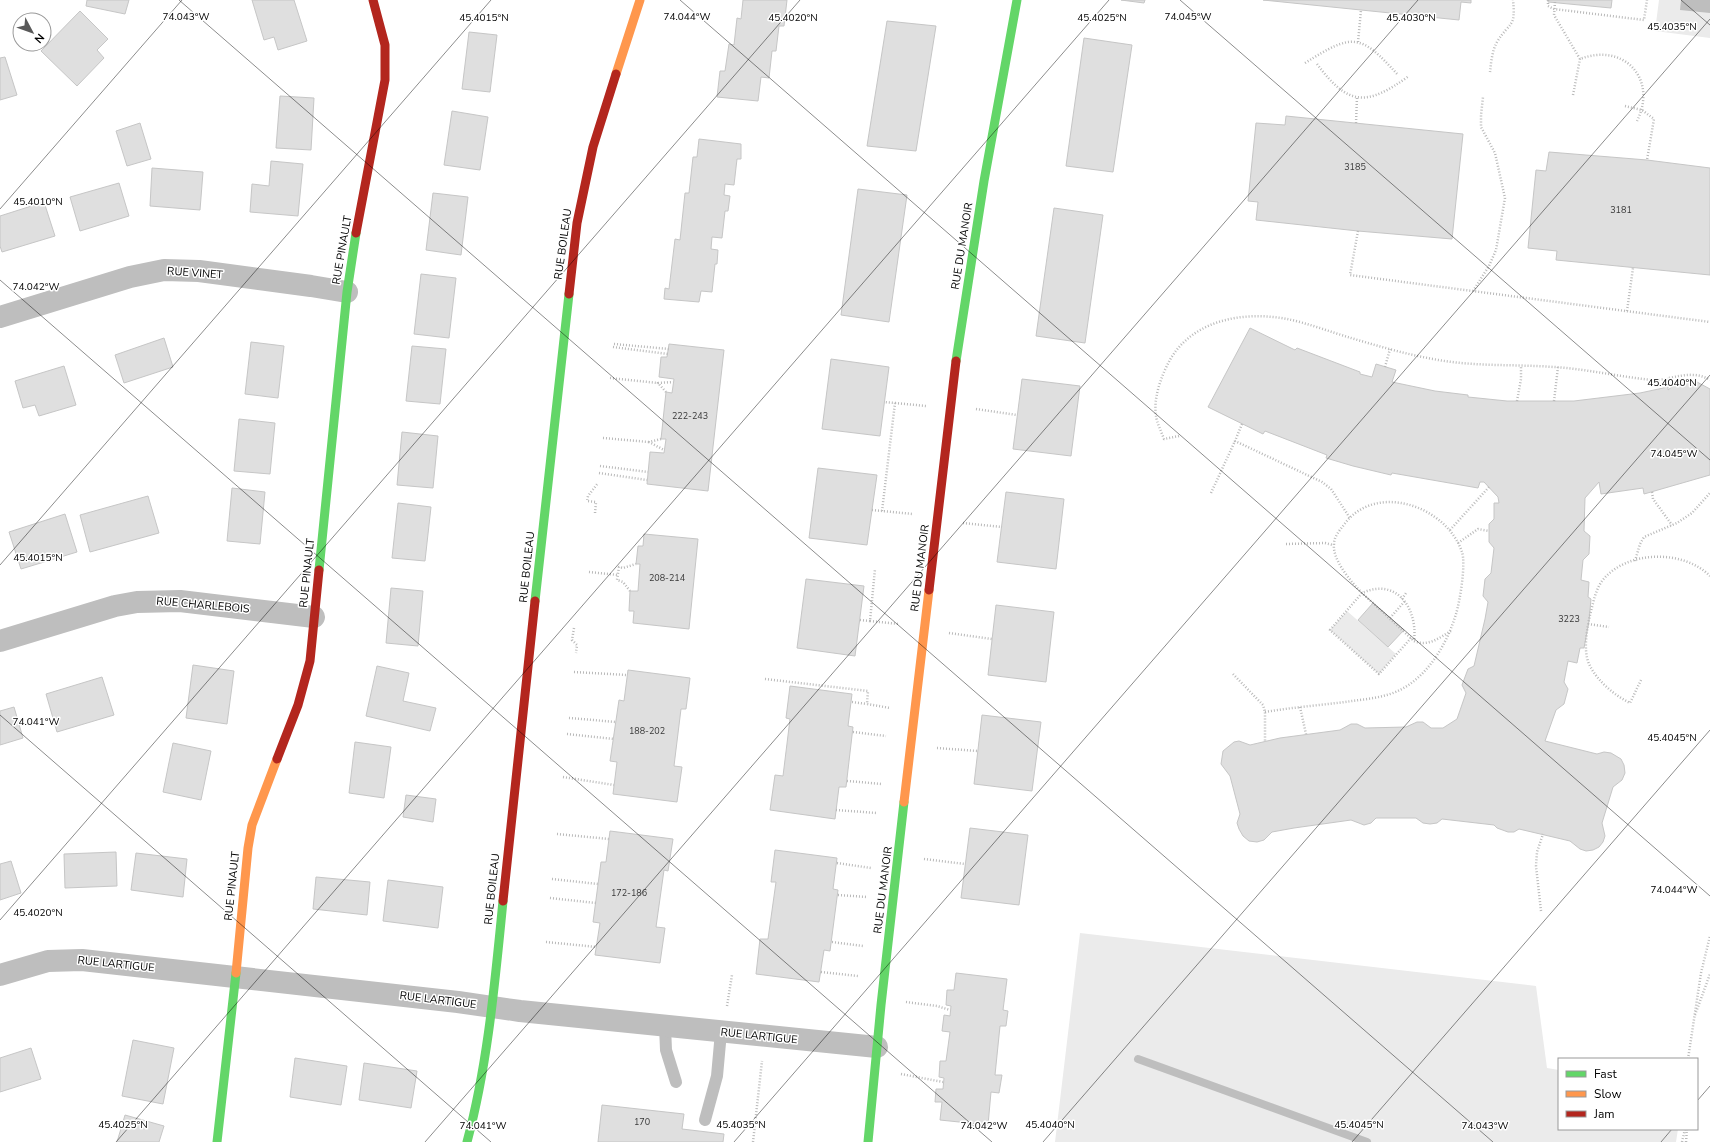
<svg xmlns="http://www.w3.org/2000/svg" width="1710" height="1142" viewBox="0 0 1710 1142" font-family="'Nunito Sans',sans-serif">
	<style>
		.green { fill: #ebebeb }
		.water { fill: #bebebe }
		.lines { fill: none; stroke-linecap: round; stroke-linejoin: round }
		.stream { stroke: #bebebe; stroke-width: 8 }
		.building { fill: #dfdfdf; stroke: #c6c6c6 }
		.path { stroke: #b9b9b9; stroke-width: 2.5; stroke-dasharray: 1 2; stroke-linecap: butt }
		.lane { stroke: #bebebe; stroke-width: 12 }
		.street { stroke: #bebebe; stroke-width: 22 }
		.fast { stroke: #63d668; stroke-width: 9 }
		.slow { stroke: #ff974d; stroke-width: 9 }
		.jam { stroke: #b3261e; stroke-width: 9 }
		.ticks { fill: none; stroke: #000; stroke-width: 1; stroke-opacity: 0.45 }
		.labels { text-anchor: middle; dominant-baseline: central; stroke-width: 3; stroke-linejoin: round; paint-order: stroke }
		.number-label { font-size: 9px; fill: #383838 }
		.street-label { font-size: 11px; fill: #000; stroke: #fff }
		.ticks-label { font-size: 10px; text-anchor: middle; fill: #000; stroke: #fff; stroke-width: 3; stroke-linejoin: round; paint-order: stroke }
	</style>
	<rect width="100%" height="100%" fill="#fff"/>
	<path class="green" d="M1659,0H1710V38L1655,31Z
		M1347,611L1396,654L1379,674L1330,630Z
		M1080,933L1536,986L1547,1068L1559,1070V1129H1678L1676,1142H1055Z"/>
	<path class="water" d="M1681,0H1710V13L1680,10Z"/>
	<g class="lines">
		<path class="stream" d="M1138,1059L1367,1142"/>
	</g>
	<path class="building" d="M87,0H129L125,14L86,6Z
		M252,0H294L307,41L278,50L274,37L264,40Z
		M743,0H787L784,26H779L776,51H772L769,78L761,77L758,101L717,97L720,71H725L729,44L734,45L737,18L741,19Z
		M1121,0H1145L1144,3Z
		M1263,0H1471V3L1461,2L1459,20Z
		M1548,0H1612L1611,8L1548,2Z
		M80,11L108,39L97,50L104,58L77,86L41,51Z
		M887,21L936,26L916,151L867,146Z
		M469,32L497,35L490,92L462,89Z
		M1084,38L1132,45L1113,172L1066,166Z
		M5,57L17,95L0,100V58Z
		M280,96L314,98L311,150L276,148Z
		M452,111L488,117L480,170L444,165Z
		M1286,116L1463,134L1452,239L1358,231L1256,220L1258,202L1248,201L1256,123L1285,125Z
		M140,123L151,159L127,166L116,131Z
		M699,139L741,144V159H737L734,185L725,184L724,195L730,196L728,211H725L722,238L712,237L711,249L718,250L717,264H715L712,292L701,291L699,302L664,299L665,288L669,289L675,239L680,240L685,193H689L693,157H697Z
		M1549,152L1647,160L1710,168V275L1556,260L1557,251L1528,248L1536,170L1546,171Z
		M271,161L303,164L298,216L250,212L252,184L269,186Z
		M152,168L203,172L200,210L150,206Z
		M119,183L129,216L80,231L70,197Z
		M858,189L907,195L889,322L841,315Z
		M433,193L468,197L461,255L426,250Z
		M44,202L55,236L2,252L0,246V216Z
		M1054,208L1103,215L1085,343L1036,336Z
		M421,274L456,278L449,338L414,334Z
		M1250,328L1295,350L1297,348L1360,372V374L1372,377L1376,364L1396,370L1392,382L1435,391L1468,395V397L1507,401H1574L1640,393L1668,387V390L1674,385L1688,381L1697,382L1710,389V475L1644,494L1643,488L1601,494L1599,482L1585,498L1584,531L1590,536L1589,554L1583,560L1581,580L1589,582L1588,597L1591,599L1589,621L1584,648H1580L1577,663L1568,661L1564,682L1568,689L1564,704L1556,710L1545,741L1597,754L1604,752L1611,753L1621,759L1624,765L1625,773L1622,780L1613,787L1602,823L1605,836L1603,842L1599,847L1593,850L1586,851L1580,849L1570,841L1519,829L1514,832H1508L1497,828L1494,825L1442,819L1437,823L1430,824L1423,823L1416,818H1376L1371,823L1364,825L1351,820L1294,828L1272,832L1264,840L1257,842L1249,841L1243,836L1239,829L1237,823L1240,814L1230,776L1221,764L1223,751L1234,742L1239,741L1250,745L1280,738L1340,730L1351,724H1357L1365,728L1406,727L1417,722H1423L1431,728H1443L1457,719L1466,693L1462,685L1468,669L1474,666L1485,619L1488,602L1483,596L1485,579L1491,573L1494,548L1489,542V524L1494,519V503H1499L1498,497L1484,482H1480L1478,488L1392,473L1391,475L1353,466L1326,458L1327,455L1265,431L1263,434L1208,407Z
		M164,338L173,367L124,383L115,355Z
		M251,342L284,346L278,398L245,394Z
		M669,344L724,350L708,491L647,484L650,452L664,453L666,439H661L666,392L672,393L674,379L659,377L661,357H667Z
		M412,346L446,349L440,404L406,401Z
		M831,359L889,367L880,436L822,429Z
		M64,366L76,405L39,416L35,405L23,408L15,381Z
		M1022,379L1080,386L1071,456L1013,449Z
		M239,419L275,423L270,474L234,471Z
		M402,432L438,436L433,488L397,485Z
		M818,468L877,475L867,545L809,538Z
		M232,488L265,492L260,544L227,541Z
		M1006,492L1064,499L1056,569L997,562Z
		M148,496L159,533L90,552L80,515Z
		M398,503L431,507L425,561L392,558Z
		M65,514L77,552L21,569L9,532Z
		M644,534L698,539L689,629L633,623L634,611H629L630,591H638L640,564H636L638,546H643Z
		M806,579L864,586L855,656L797,648Z
		M391,588L423,591L418,646L386,643Z
		M1373,603L1404,630L1388,647L1358,620Z
		M996,605L1054,612L1046,682L988,675Z
		M193,665L234,671L227,724L186,718Z
		M377,666L409,673L403,701L436,708L430,731L366,716Z
		M628,670L690,678L686,709H681L674,766L682,767L677,802L613,794L617,762L610,761L619,700L624,701Z
		M102,677L114,715L57,732L46,694Z
		M790,686L852,694L848,726L853,727L846,787H839L835,819L770,810L775,775L783,776L790,719L786,718Z
		M14,707L23,738L0,745V711Z
		M982,715L1041,722L1032,791L974,784Z
		M355,742L391,747L384,798L349,793Z
		M173,743L211,751L201,800L163,792Z
		M406,795L436,799L433,822L403,817Z
		M970,828L1028,835L1019,905L961,898Z
		M610,831L673,839L668,871L664,870L656,927L665,928L660,963L595,955L600,923L593,922L601,862H606Z
		M775,850L837,858L833,889L838,890L830,951L824,950L819,982L756,974L760,939H768L776,882H771Z
		M116,852L117,886L65,888L64,854Z
		M136,853L187,859L183,897L131,890Z
		M11,861L21,893L0,900V864Z
		M316,877L370,882L367,915L313,909Z
		M388,880L443,887L438,928L383,921Z
		M956,973L1007,979L1003,1010L1008,1011L1006,1026H1000L995,1075H1002L999,1093L991,1092L988,1125L940,1120L942,1102H935L936,1089H943L944,1078L939,1077L940,1061H946L950,1032L942,1031L944,1015L950,1016L951,1006L946,1005L947,990H954Z
		M133,1040L174,1048L163,1104L122,1096Z
		M31,1048L41,1079L0,1092V1058Z
		M295,1058L347,1066L341,1105L290,1097Z
		M364,1063L417,1071L411,1108L359,1100Z
		M602,1105L684,1114L682,1129L724,1134L723,1142H598Z
		M125,1115L164,1126L159,1142H117Z"/>
	<g class="lines">
		<path class="path" d="M1548,0V6L1554,9L1644,20L1647,0
			M1555,2L1554,15L1580,59C1624,42 1658,79 1637,121
			M1358,42L1361,10
			M1305,63C1353,33 1360,33 1398,75
			M1317,64C1349,107 1367,106 1409,76
			M1490,72C1491,63 1492,51 1497,42C1510,21 1516,28 1513,0
			M1573,95L1580,59
			M1625,106L1642,110L1654,119L1647,160
			M1356,123L1357,97
			M1358,231L1350,275L1710,322
			M1473,291L1489,266L1496,250L1505,198L1495,153L1481,127V115L1483,97
			M1627,311L1633,268
			M614,344L669,349
			M613,347L668,354
			M1385,367L1390,349
			M610,378L658,383
			M1669,378C1684,375 1697,372 1710,380
			M666,392L658,383L673,382
			M1517,401L1521,379V366
			M1554,401L1558,367
			M895,403L926,406
			M976,409L1017,415
			M1242,424L1235,441L1322,482L1331,489L1350,518
			M1179,436L1164,439C1161,431 1157,423 1156,416C1153,397 1162,374 1171,358C1195,319 1245,311 1287,319C1307,323 1331,332 1351,338C1378,346 1405,354 1433,359C1474,367 1513,364 1554,367C1587,369 1620,377 1653,380L1669,379L1677,384
			M603,438L649,442
			M661,439L649,442L664,450
			M600,466L648,472
			M599,473L647,480
			M1652,492L1653,499L1672,525
			M1211,493L1235,441
			M872,510L913,514
			M882,511L895,403L884,402
			M595,513L596,502L587,501L588,496L598,483
			M963,523L1002,527
			M1450,530L1489,487
			M1458,543L1478,529L1489,531
			M1286,544L1325,543L1333,545
			M1635,561L1640,544L1644,537L1677,523L1692,513L1710,493
			M589,572L618,575
			M630,591L623,582L617,580L619,567L623,568L636,564
			M1402,599L1406,593
			M1390,618L1405,601
			M860,620L870,621L875,569
			M870,621L899,624
			M1588,624L1609,627
			M574,628L572,640L577,645L576,653
			M949,633L992,639
			M1411,638L1379,674L1330,630L1362,593L1414,641
			M574,672L627,675
			M1233,674L1263,705L1265,712V742
			M765,679L868,691L867,704L890,708
			M1641,680L1630,703C1614,695 1597,681 1589,664C1583,650 1587,629 1590,615C1593,604 1595,591 1602,581C1626,550 1683,549 1710,576
			M852,702L867,704
			M1300,707L1306,734
			M1265,712C1294,707 1324,705 1352,701C1368,699 1386,697 1400,690C1428,676 1447,644 1456,614C1460,601 1466,564 1462,552C1446,505 1374,481 1343,526C1339,531 1334,537 1334,544C1332,560 1352,583 1362,593C1397,577 1418,609 1414,641C1428,647 1439,638 1451,631
			M569,718L616,722
			M853,732L886,736
			M567,734L614,739
			M937,748L978,751
			M563,777L614,785
			M847,781L882,784
			M836,810L877,813
			M557,834L609,839
			M924,859L965,864
			M837,863L871,868
			M552,879L598,884
			M838,895L867,897
			M550,898L596,903
			M1541,911L1536,866L1537,852L1543,834
			M546,942L597,947
			M832,942L863,946
			M821,972L858,976
			M906,1002L937,1006L950,1010
			M727,1006L732,975
			M1695,1015L1710,974
			M1688,1059L1701,973L1710,936
			M901,1074L943,1082
			M753,1142L762,1061
			M1682,1142L1685,1129
			M1686,1142L1687,1129"/>
		<path class="lane" d="M665,1026L666,1050L676,1082
			M705,1120L717,1076L721,1032"/>
		<path class="street" d="M0,317L130,277L164,270L199,271L311,286L347,292
			M0,641L115,606L137,602L180,601L314,617
			M0,975L48,961L82,960L458,1002L520,1011L877,1047"/>
		<path class="fast" d="M956,361L984,181L1017,0
			M319,570L347,292L356,233
			M535,601L569,294
			M217,1142L236,973
			M467,1142C488,1064 495,981 503,901
			M868,1142L881,1005L904,802"/>
		<path class="slow" d="M616,74L640,0
			M904,802L929,590
			M236,973L248,848L252,825L277,759"/>
		<path class="jam" d="M356,233L385,80V45L373,0
			M569,294L577,223L593,147L616,74
			M929,590L956,361
			M277,759L298,705L310,661L319,570
			M503,901L535,601"/>
	</g>
	<path class="ticks" d="M179,0L1493,1142M680,0L1710,896M1180,0L1710,460M1681,0L1710,25M0,209L182,0M0,280L992,1142M0,565L491,0M0,715L491,1142M0,920L800,0M1697,1101L1710,1086M116,1142L1109,0M425,1142L1418,0M734,1142L1710,19M1043,1142L1710,375M1352,1142L1710,730M1661,1142L1672,1129"/>
	<g class="labels">
		<g class="number-label">
			<text x="1355" y="167">3185</text>
			<text x="1621" y="210">3181</text>
			<text x="690" y="416">222-243</text>
			<text x="667" y="578">208-214</text>
			<text x="1569" y="619">3223</text>
			<text x="647" y="731">188-202</text>
			<text x="629" y="893">172-186</text>
			<text x="642" y="1122">170</text>
		</g>
		<g class="street-label">
			<text transform="translate(563 244) rotate(-82)">RUE BOILEAU</text>
			<text transform="translate(962 246) rotate(-81)">RUE DU MANOIR</text>
			<text transform="translate(342 250) rotate(-80)">RUE PINAULT</text>
			<text transform="translate(195 273) rotate(4)">RUE VINET</text>
			<text transform="translate(527 567) rotate(-84)">RUE BOILEAU</text>
			<text transform="translate(920 568) rotate(-83)">RUE DU MANOIR</text>
			<text transform="translate(307 573) rotate(-84)">RUE PINAULT</text>
			<text transform="translate(203 605) rotate(5)">RUE CHARLEBOIS</text>
			<text transform="translate(232 886) rotate(-84)">RUE PINAULT</text>
			<text transform="translate(492 889) rotate(-84)">RUE BOILEAU</text>
			<text transform="translate(883 890) rotate(-83)">RUE DU MANOIR</text>
			<text transform="translate(116 964) rotate(6)">RUE LARTIGUE</text>
			<text transform="translate(438 1000) rotate(7)">RUE LARTIGUE</text>
			<text transform="translate(759 1036) rotate(6)">RUE LARTIGUE</text>
		</g>
	</g>
	<g class="ticks-label">
		<text x="186" y="20">74.043°W</text>
		<text x="687" y="20">74.044°W</text>
		<text x="1188" y="20">74.045°W</text>
		<text x="793" y="21">45.4020°N</text>
		<text x="484" y="21">45.4015°N</text>
		<text x="1102" y="21">45.4025°N</text>
		<text x="1411" y="21">45.4030°N</text>
		<text x="1672" y="30">45.4035°N</text>
		<text x="38" y="205">45.4010°N</text>
		<text x="36" y="290">74.042°W</text>
		<text x="1672" y="386">45.4040°N</text>
		<text x="1674" y="457">74.045°W</text>
		<text x="38" y="561">45.4015°N</text>
		<text x="36" y="725">74.041°W</text>
		<text x="1672" y="741">45.4045°N</text>
		<text x="1674" y="893">74.044°W</text>
		<text x="38" y="916">45.4020°N</text>
		<text x="123" y="1128">45.4025°N</text>
		<text x="741" y="1128">45.4035°N</text>
		<text x="1050" y="1128">45.4040°N</text>
		<text x="1359" y="1128">45.4045°N</text>
		<text x="483" y="1129">74.041°W</text>
		<text x="984" y="1129">74.042°W</text>
		<text x="1485" y="1129">74.043°W</text>
	</g>
	<rect x="1558" y="1058" width="140" height="72" fill="#ffffff" stroke="#999999"/>
	<rect x="1566" y="1071" width="20" height="6" fill="#63d668" stroke="#999999"/>
	<text x="1594" y="1078" font-size="12" fill="#000000">Fast</text>
	<rect x="1566" y="1091" width="20" height="6" fill="#ff974d" stroke="#999999"/>
	<text x="1594" y="1098" font-size="12" fill="#000000">Slow</text>
	<rect x="1566" y="1111" width="20" height="6" fill="#b3261e" stroke="#999999"/>
	<text x="1594" y="1118" font-size="12" fill="#000000">Jam</text>
	<g transform="translate(32 32) rotate(131)"><circle r="19" fill="#ffffff" stroke="#999999"/>
	<path d="M0-3L7 15L0 10L-7 15Z" fill="#595959"/>
	<text y="-6" font-size="11" font-weight="bold" text-anchor="middle" fill="#000000">N</text>
	</g>
</svg>
